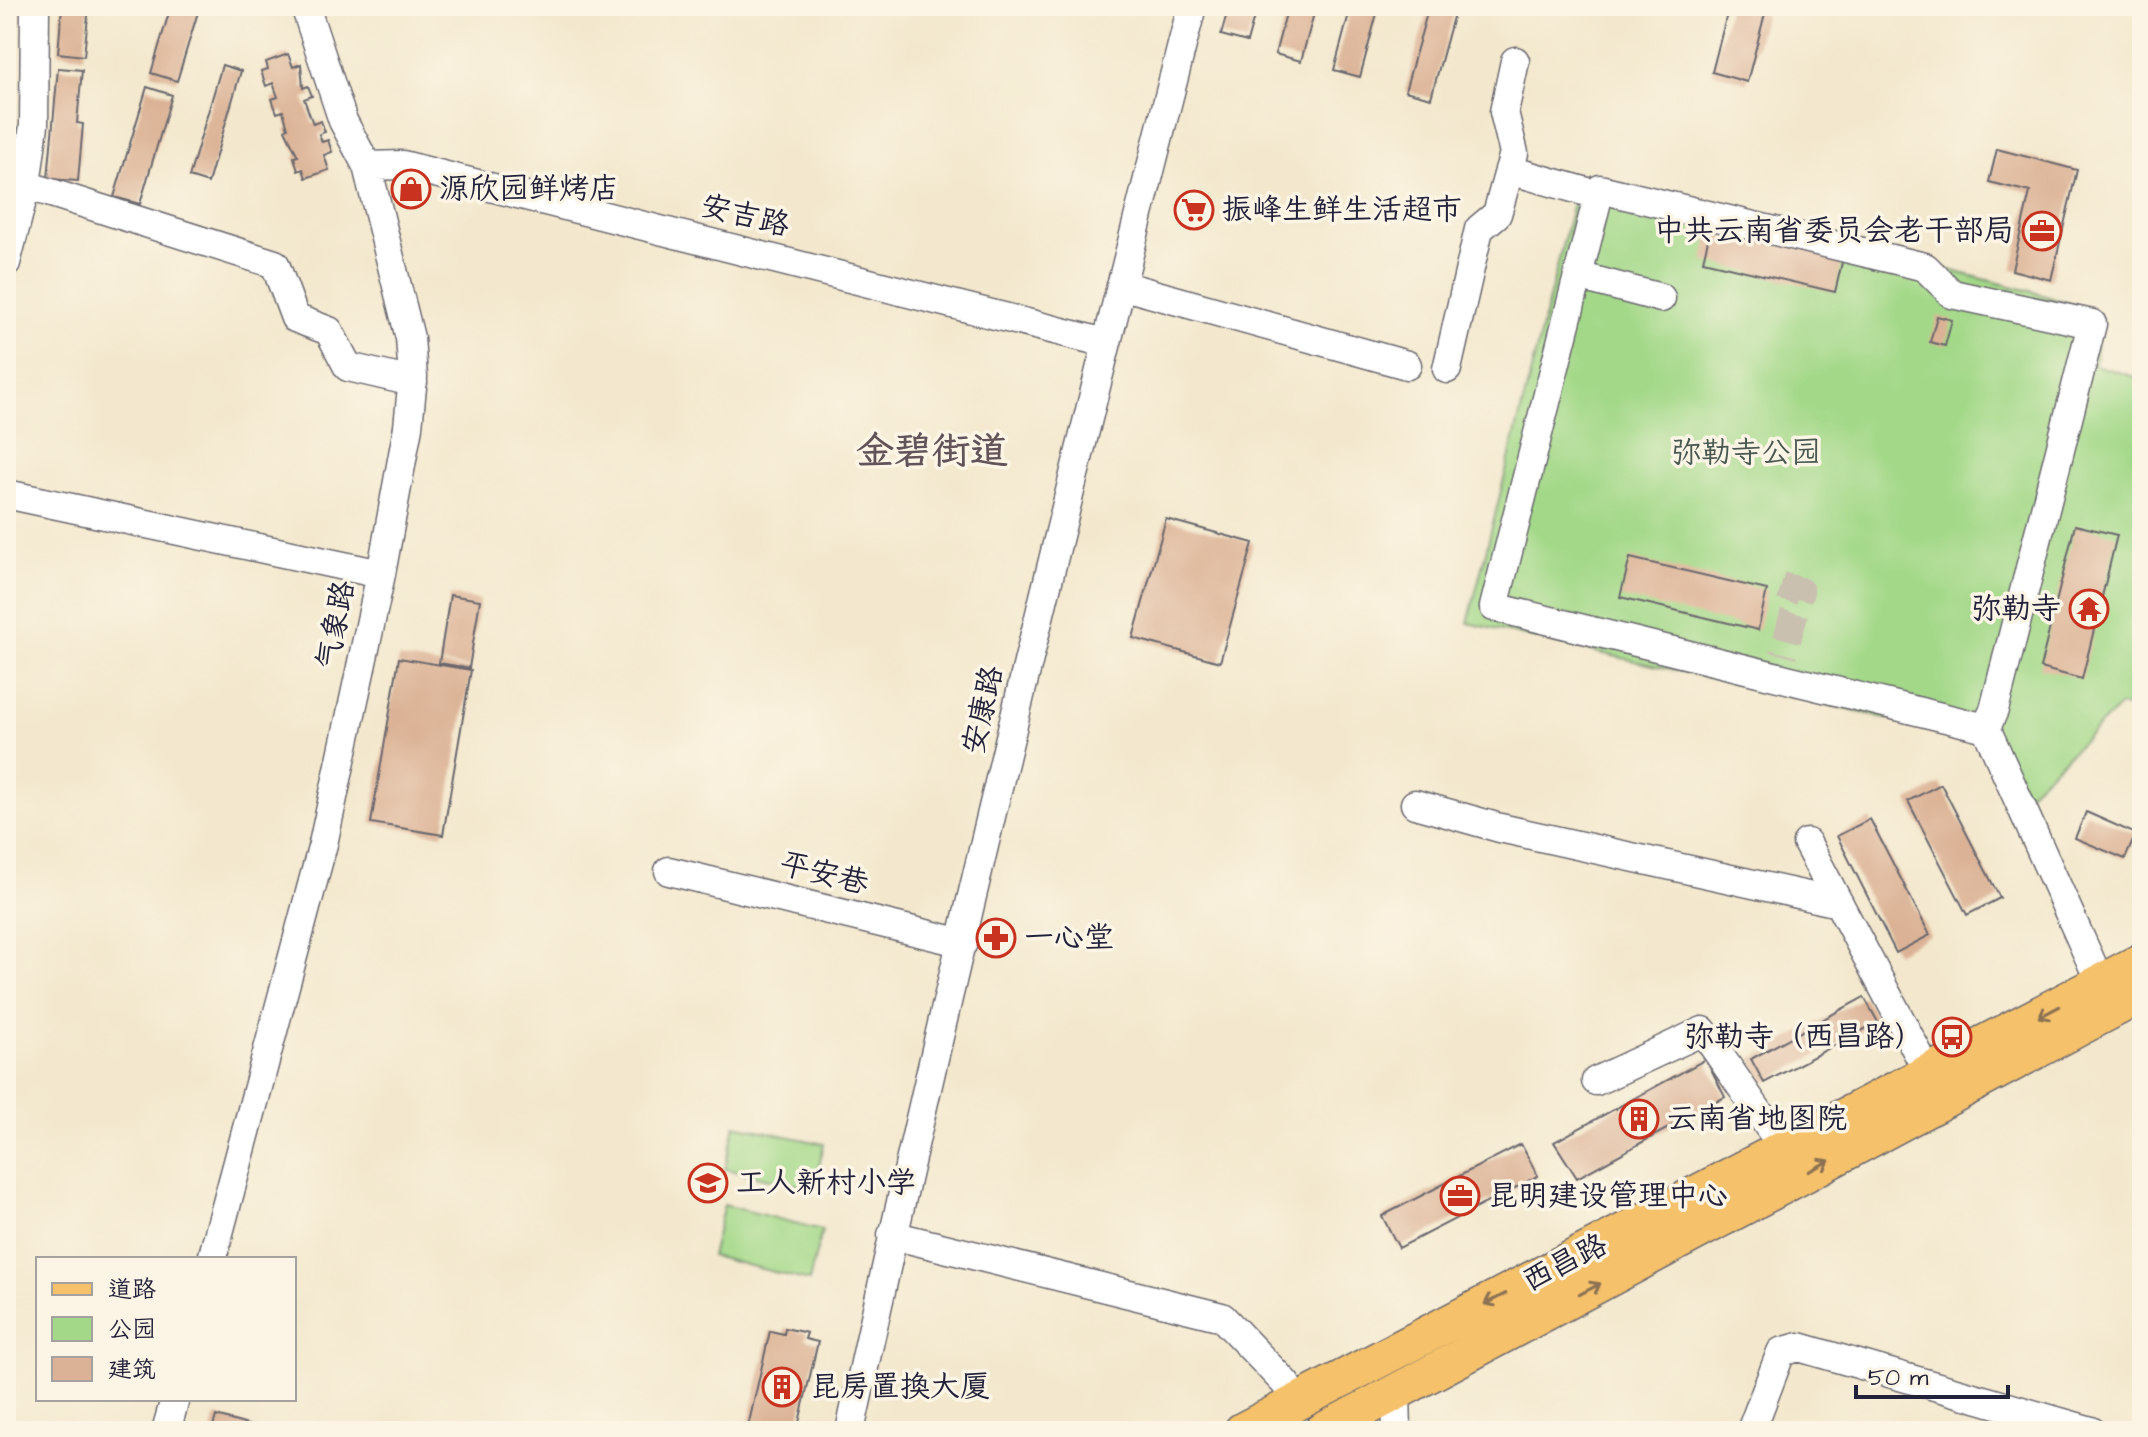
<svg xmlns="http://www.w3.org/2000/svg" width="2148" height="1437" viewBox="0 0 2148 1437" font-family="'Architects Daughter','LXGW WenKai TC',sans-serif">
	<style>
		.green { fill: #a3d888; stroke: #627d62; stroke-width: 2 }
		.building { fill: #dbb295 }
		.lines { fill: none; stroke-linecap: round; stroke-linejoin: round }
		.minor-tunnel { stroke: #c9c0b0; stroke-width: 28; stroke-dasharray: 28 14; stroke-linecap: butt }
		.minor-casing { stroke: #6b676e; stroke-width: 31 }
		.major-casing { stroke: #6b676e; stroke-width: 39 }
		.minor { stroke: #fff; stroke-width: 28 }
		.major { stroke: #f5c16b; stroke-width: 36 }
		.oneway { stroke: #8c7253 }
		.labels { text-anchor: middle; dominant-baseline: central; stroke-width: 7; stroke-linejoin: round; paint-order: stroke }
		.poi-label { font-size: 30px; fill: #22223b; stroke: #fcf5e5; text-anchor: start }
		.street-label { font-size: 30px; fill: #22223b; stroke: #fcf5e5 }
		.park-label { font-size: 30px; fill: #495952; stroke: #fcf5e5 }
		.district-label { font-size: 38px; font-weight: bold; fill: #63545a; stroke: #fcf5e5 }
	</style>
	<rect width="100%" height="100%" fill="#fcf5e5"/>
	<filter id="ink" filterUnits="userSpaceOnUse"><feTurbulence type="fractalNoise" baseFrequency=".0125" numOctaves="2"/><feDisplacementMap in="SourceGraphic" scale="16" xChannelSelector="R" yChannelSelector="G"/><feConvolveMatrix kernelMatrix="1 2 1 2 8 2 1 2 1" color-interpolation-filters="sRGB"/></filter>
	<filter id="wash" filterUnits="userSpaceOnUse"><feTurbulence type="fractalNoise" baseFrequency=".006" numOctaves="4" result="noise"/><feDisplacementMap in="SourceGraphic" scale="32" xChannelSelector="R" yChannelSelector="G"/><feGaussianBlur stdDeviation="1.8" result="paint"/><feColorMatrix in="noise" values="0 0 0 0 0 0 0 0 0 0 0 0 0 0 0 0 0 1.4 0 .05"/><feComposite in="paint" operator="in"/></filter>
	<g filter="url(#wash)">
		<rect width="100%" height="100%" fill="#f3e8cd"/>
		<path class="green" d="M1580,175L2030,291L2099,313L2095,365L2142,379V709L2120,706L2012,808L1991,742L1468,623Z
			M735,1125L824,1144L814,1189L725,1169Z
			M724,1205L822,1230L809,1281L711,1256Z"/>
		<g id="blocks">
			<path class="building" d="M62,6H89L84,56L58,53Z
				M171,6L198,12L177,81L151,73Z
				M1229,6H1257L1247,42L1221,35Z
				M1288,6H1316L1301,61L1275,54Z
				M1351,6H1379L1360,77L1334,70Z
				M1429,6H1456L1431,98L1405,91Z
				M1729,6H1767L1747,82L1712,72Z
				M288,54L293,67L301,64L303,88L308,86L312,96L304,99L313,124L321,121L325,132L319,134L322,142L328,140L332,152L324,155L329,170L306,178L303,169L298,171L294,157L298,156L285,130L288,128L283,111L277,113L272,99L278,97L273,83L266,86L261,71L268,69L266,62Z
				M222,65L241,71L208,183L189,177Z
				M58,68L82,70L77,123L83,124L78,181L48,179Z
				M147,87L172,95L140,204L114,197Z
				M1997,149L2077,170L2051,280L2012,270L2030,192L1989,182Z
				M1712,223L1844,254L1835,292L1703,261Z
				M1937,316L1952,320L1945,346L1930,342Z
				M1166,519L1253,543L1220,662L1133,638Z
				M2075,525L2117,535L2082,679L2040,668Z
				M1630,558L1767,590L1758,630L1620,597Z
				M450,595L480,600L469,668L439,663Z
				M399,658L471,670L443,835L371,823Z
				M1941,784L2000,898L1967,915L1908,801Z
				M2086,812L2136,834L2125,859L2075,838Z
				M1870,819L1930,935L1896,953L1837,836Z
				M1864,997L1878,1022L1764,1083L1751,1059Z
				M1706,1059L1725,1097L1577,1178L1554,1142Z
				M1521,1144L1538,1176L1399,1248L1382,1216Z
				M785,1328L807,1333L805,1339L818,1342L797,1431H747L770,1331L784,1334Z
				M216,1416L251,1426L249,1431H212Z"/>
		</g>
	</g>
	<g filter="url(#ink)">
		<use href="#blocks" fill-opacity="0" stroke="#6b676e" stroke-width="2"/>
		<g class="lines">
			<path class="minor-tunnel" d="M1781,586L1800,591L1783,655"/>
			<g class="minor-casing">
				<path id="minor" d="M367,166L403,165L1106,343
					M1509,170L1598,195
					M26,185L275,264L295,318L329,331L348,367L413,382
					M1600,189L1925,267L1952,294L2092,324L1994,710L1986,728L1494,607Z
					M6,263L26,185L34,125L35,6
					M1578,276L1661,298
					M1121,285L1407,365
					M1447,369L1479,229L1497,214L1514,153L1504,112L1515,61
					M6,494L381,574
					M1986,728L2101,984
					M1415,804L1500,828L1839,903
					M1807,843L1929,1074
					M669,871L963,943
					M1596,1081L1703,1031L1784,1149
					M892,1235L1222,1317L1286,1384L1294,1404
					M212,1259L323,844L381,574L408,427L413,377L410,338L367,166L343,121L305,6
					M1396,1393L1397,1431
					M166,1431L175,1399
					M850,1431C954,954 1071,479 1192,6
					M1751,1431L1781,1352L1799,1347L2091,1431"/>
			</g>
			<g class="major-casing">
				<path id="major" d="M1242,1431L2142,961
					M1323,1431L2142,994"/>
			</g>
			<use href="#minor" class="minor"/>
			<use href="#major" class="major"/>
		</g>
		<defs><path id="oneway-shaft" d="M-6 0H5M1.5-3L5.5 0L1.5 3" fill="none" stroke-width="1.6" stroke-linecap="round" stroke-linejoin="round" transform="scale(2)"/></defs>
		<g class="oneway">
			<use href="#oneway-shaft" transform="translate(2049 1012) rotate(152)"/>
			<use href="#oneway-shaft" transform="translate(1819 1166) rotate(-28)"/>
			<use href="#oneway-shaft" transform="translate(1590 1289) rotate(-28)"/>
			<use href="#oneway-shaft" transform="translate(1495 1299) rotate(153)"/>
		</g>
	</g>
	<defs>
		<g id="shop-ring" transform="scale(2)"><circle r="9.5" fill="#fcf5e5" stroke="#c8321e" stroke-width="1.5"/><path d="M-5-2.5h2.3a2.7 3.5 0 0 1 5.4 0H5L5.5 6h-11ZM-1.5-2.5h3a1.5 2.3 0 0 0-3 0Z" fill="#c8321e"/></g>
		<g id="supermarket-ring" transform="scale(2)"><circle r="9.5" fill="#fcf5e5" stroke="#c8321e" stroke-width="1.5"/><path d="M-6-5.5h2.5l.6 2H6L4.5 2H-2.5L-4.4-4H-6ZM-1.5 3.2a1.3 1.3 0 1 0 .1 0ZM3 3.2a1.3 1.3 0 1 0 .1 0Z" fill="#c8321e"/></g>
		<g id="office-ring" transform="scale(2)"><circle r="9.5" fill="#fcf5e5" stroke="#c8321e" stroke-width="1.5"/><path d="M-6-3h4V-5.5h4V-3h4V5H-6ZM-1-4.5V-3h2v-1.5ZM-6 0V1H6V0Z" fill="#c8321e"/></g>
		<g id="temple-ring" transform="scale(2)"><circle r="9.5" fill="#fcf5e5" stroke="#c8321e" stroke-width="1.5"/><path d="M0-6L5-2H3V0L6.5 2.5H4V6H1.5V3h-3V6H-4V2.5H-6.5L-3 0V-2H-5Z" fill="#c8321e"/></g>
		<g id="pharmacy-ring" transform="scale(2)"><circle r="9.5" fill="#fcf5e5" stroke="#c8321e" stroke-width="1.5"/><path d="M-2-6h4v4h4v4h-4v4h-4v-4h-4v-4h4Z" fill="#c8321e"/></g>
		<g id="bus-ring" transform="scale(2)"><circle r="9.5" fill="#fcf5e5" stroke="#c8321e" stroke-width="1.5"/><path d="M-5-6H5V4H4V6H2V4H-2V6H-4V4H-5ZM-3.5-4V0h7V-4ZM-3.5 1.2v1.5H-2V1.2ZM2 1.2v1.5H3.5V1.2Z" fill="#c8321e"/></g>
		<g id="building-ring" transform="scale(2)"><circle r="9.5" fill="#fcf5e5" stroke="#c8321e" stroke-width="1.5"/><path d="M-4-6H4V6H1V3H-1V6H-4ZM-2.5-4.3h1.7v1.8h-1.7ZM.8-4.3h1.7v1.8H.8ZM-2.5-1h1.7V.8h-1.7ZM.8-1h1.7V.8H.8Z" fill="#c8321e"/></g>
		<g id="school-ring" transform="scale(2)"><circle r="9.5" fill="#fcf5e5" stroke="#c8321e" stroke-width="1.5"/><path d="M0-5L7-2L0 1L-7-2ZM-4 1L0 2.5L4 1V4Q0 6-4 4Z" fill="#c8321e"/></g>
	</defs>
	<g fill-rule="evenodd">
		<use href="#shop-ring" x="411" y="189"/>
		<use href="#supermarket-ring" x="1194" y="210"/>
		<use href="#office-ring" x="2042" y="231"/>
		<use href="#temple-ring" x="2089" y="609"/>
		<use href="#pharmacy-ring" x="996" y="938"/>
		<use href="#bus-ring" x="1952" y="1037"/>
		<use href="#building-ring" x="1639" y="1119"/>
		<use href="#school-ring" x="708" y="1183"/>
		<use href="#office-ring" x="1460" y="1196"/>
		<use href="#building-ring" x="782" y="1387"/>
	</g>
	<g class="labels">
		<g class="poi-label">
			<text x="439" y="189">源欣园鲜烤店</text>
			<text x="1222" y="210">振峰生鲜生活超市</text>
			<text x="2014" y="231" text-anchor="end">中共云南省委员会老干部局</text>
			<text x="2061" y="609" text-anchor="end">弥勒寺</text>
			<text x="1024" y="938">一心堂</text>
			<text x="1924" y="1037" text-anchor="end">弥勒寺（西昌路）</text>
			<text x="1667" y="1119">云南省地图院</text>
			<text x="736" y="1183">工人新村小学</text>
			<text x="1488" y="1196">昆明建设管理中心</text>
			<text x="810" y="1387">昆房置换大厦</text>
		</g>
		<g class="street-label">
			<text transform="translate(745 216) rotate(14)">安吉路</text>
			<text transform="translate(336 625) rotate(-79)">气象路</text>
			<text transform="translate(983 710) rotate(-77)">安康路</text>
			<text transform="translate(824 874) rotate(14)">平安巷</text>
			<text transform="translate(1565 1263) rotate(-27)">西昌路</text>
		</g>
		<g class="park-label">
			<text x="1746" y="453">弥勒寺公园</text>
		</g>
		<g class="district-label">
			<text x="932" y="452">金碧街道</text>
		</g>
	</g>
	<rect width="2148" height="1437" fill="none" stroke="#fcf5e5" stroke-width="32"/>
	<rect x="36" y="1257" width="260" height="144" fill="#fcf5e5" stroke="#a5a1a1" stroke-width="2"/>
	<rect x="52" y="1283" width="40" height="12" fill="#f5c16b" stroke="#a5a1a1" stroke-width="2"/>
	<text x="108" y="1297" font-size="24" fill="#22223b">道路</text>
	<rect x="52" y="1317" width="40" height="24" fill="#a3d888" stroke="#a5a1a1" stroke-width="2"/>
	<text x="108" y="1337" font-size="24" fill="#22223b">公园</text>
	<rect x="52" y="1357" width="40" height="24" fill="#dbb295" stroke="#a5a1a1" stroke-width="2"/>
	<text x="108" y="1377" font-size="24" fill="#22223b">建筑</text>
	<path d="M1856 1385v12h152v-12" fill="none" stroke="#22223b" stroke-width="4"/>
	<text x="1868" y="1385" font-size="24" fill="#22223b" stroke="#fcf5e5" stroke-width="6" paint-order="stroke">50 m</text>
</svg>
